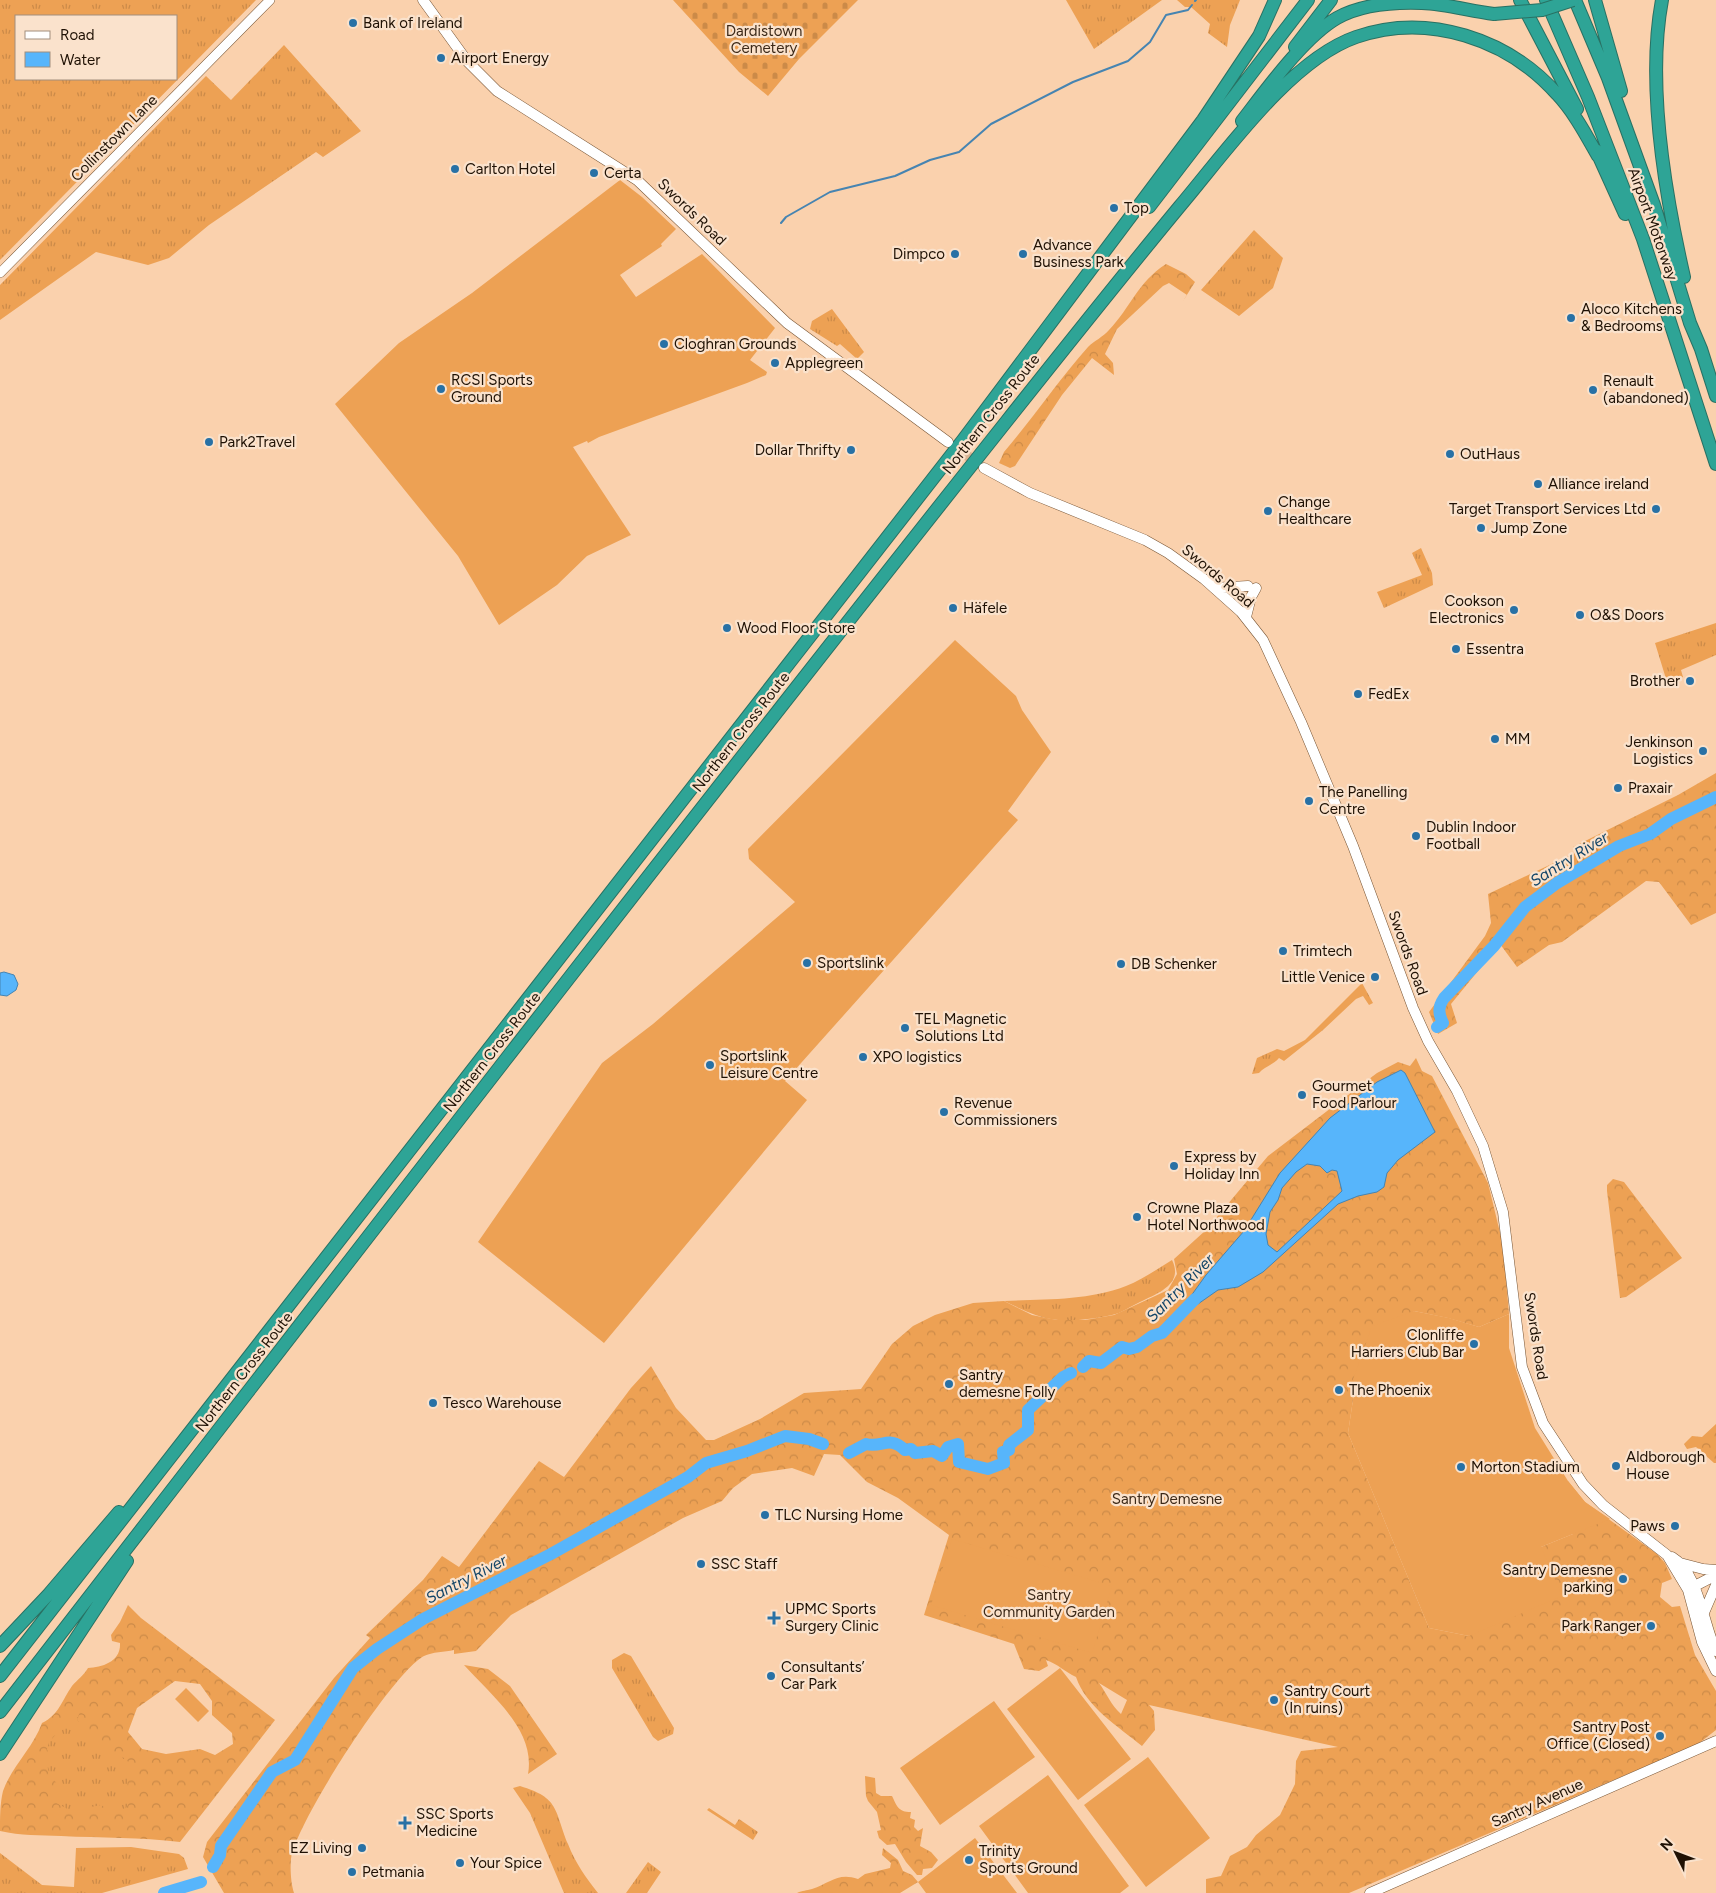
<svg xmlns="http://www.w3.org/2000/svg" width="1716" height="1893" viewBox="0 0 1716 1893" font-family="Figtree,sans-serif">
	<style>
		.grass { fill: url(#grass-tufts); fill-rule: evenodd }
		.forest { fill: url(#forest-crowns); fill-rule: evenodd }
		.cemetery { fill: url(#cemetery-stones) }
		.garden { fill: #eda154 }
		.water { fill: #57b5fb; stroke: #4684b1; fill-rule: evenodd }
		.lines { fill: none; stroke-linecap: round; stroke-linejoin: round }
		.stream { stroke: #4684b1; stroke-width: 2 }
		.river { stroke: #57b5fb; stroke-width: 12 }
		.secondary-tunnel { stroke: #d9b494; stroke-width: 10; stroke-dasharray: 10 5; stroke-linecap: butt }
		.tertiary-casing { stroke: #785534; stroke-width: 10 }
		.secondary-casing { stroke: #785534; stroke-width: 11 }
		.motorway-casing { stroke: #297163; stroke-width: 14 }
		.tertiary { stroke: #fff; stroke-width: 9 }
		.secondary { stroke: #fff; stroke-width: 10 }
		.motorway { stroke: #2ea496; stroke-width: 12 }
		.motorway-bridge-casing { stroke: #297163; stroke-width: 14; stroke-linecap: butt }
		.motorway-bridge { stroke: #2ea496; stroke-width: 12 }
		.poi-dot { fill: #2871a5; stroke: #fae2cc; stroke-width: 2 }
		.labels { text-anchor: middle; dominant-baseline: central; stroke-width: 4.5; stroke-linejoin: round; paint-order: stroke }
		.poi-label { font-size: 15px; fill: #1f1104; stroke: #fae2cc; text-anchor: start }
		.park-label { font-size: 15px; fill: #3c2918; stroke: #fae2cc }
		.street-label { font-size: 15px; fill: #1f1104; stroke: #fae2cc }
		.water-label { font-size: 16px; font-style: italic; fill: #134568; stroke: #fae2cc }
	</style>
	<defs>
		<pattern id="grass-tufts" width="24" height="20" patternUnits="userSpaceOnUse" patternTransform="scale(1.25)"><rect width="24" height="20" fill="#eda154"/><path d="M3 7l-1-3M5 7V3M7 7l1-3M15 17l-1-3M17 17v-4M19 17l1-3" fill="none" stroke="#cb8a48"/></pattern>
		<pattern id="forest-crowns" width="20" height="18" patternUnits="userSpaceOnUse" patternTransform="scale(1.25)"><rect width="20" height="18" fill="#eda154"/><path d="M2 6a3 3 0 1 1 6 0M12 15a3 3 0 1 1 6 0" fill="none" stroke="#cb8a48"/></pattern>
		<pattern id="cemetery-stones" width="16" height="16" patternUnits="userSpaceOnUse" patternTransform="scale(1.25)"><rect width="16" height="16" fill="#eda154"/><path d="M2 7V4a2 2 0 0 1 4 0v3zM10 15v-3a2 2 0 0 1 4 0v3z" fill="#cb8a48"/></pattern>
	</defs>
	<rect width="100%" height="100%" fill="#fad1ad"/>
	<path class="grass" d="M0,0H256L0,260ZM176,16V79H16V16Z
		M1066,0H1162L1094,49Z
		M1177,0H1240L1230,25L1227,47L1208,33L1210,24L1191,7H1185Z
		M284,45L361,131L323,157L316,152L209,225L169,258L148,265L96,252L0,320V285L206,76L231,100Z
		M1254,230L1283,258L1273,288L1239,316L1201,290Z
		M832,309L864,352L857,359L840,344L837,346L810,329L812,321Z
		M1421,548L1432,573L1433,585L1384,608L1377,592L1422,575L1412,553Z
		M1716,623V655L1681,670L1683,677L1667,682L1655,643Z
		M1362,983L1373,1003L1369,1005L1363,996L1356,999L1323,1030L1284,1061L1279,1058C1273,1065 1264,1067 1259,1073L1252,1074L1257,1058L1277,1049L1284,1051L1305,1040Z
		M1172,1260C1184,1284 1158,1293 1140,1302C1131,1306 1122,1313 1112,1315C1095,1319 1076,1321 1058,1320C1038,1318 1021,1309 1004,1301C1045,1299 1087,1301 1126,1286C1142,1280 1157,1269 1172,1260Z
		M624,1653L631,1656L674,1728L673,1734L658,1741L653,1737L612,1668V1660Z
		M86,1694L126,1755L140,1772L132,1816L61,1819L51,1804L39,1744L78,1695Z
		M520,1786C560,1798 554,1810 568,1844C575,1862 586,1878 598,1893H564L530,1813L513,1788Z
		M709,1808L735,1825L739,1819L758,1832L753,1840L707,1810Z
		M131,1847L179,1854L184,1858L188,1869L102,1893H0V1853L42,1885L74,1887L76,1848Z
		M648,1862L661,1872L647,1893H626Z"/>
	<path class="forest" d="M1166,264L1186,274L1195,282L1183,301L1187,295L1169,283L1163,286L1117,329L1105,354L1113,363L1114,375L1092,358L1062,395L1015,466L1010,468L999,463L1004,452C1033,418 1058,381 1088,347C1094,341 1103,337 1109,330C1131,307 1137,283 1166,264Z
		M1716,773V913L1691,925L1659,882L1646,881L1562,942L1549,945L1517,967L1500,944L1451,1004L1457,1023L1438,1034L1429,1012L1485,936L1491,923L1488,894L1575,853L1573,847L1678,795Z
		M1416,1058L1422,1071L1432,1076L1488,1183L1503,1245L1509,1314L1479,1327L1448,1318L1414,1311L1354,1393L1348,1433L1429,1628L1469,1636L1541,1547L1573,1534L1568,1481L1585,1502L1657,1554L1665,1563L1672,1579L1662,1583L1660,1597L1672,1607L1680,1606L1695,1655L1716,1691V1730L1698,1744L1349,1893H1206V1879L1221,1876L1230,1856L1247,1847L1256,1835L1280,1815L1295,1784L1296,1761L1301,1751L1338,1747L1149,1705L1154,1711L1155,1730L1142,1746C1119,1727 1086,1707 1076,1677C1065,1672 1058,1664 1046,1660L1048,1666L1039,1671L1024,1669L1014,1644L924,1615L949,1535L898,1498L867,1482L840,1455L824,1454L814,1476L792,1468L752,1474L733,1488L722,1501L683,1518L511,1615L476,1651L454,1654V1650C445,1652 432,1652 424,1656C393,1672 295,1824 291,1859C290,1869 291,1884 294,1893H224L203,1857L207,1842L334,1678L370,1638L366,1635L423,1580L442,1556L459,1567L539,1461L564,1477L631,1388L651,1366L676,1408L706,1440H714L760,1419L804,1393L861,1389L892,1344L913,1326L935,1315L973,1303L1004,1301L1032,1315L1057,1320H1085L1114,1315L1168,1290L1177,1274L1174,1259L1206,1230L1268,1156L1377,1073L1398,1062L1410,1066ZM1099,1683L1127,1700L1121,1714C1111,1705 1107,1694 1099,1683Z
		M1613,1179L1624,1182L1682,1258L1626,1297L1620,1298L1607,1191V1185Z
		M1716,1424V1463H1714L1696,1447L1687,1449L1684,1444L1692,1436L1702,1437Z
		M128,1605L141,1618L275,1720L180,1842C141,1837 101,1838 61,1836C40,1835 21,1836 0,1831C0,1818 0,1803 3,1791C12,1766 33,1748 42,1723C59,1715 62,1700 72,1686C77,1680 84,1675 88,1668C102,1667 121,1662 120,1643L112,1641L111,1635L120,1622ZM175,1681L200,1684L212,1701V1715L232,1733L233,1744L215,1755L200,1749L166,1754L142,1749L128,1732L137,1708ZM87,1699L88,1716L80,1712L77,1719C80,1726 105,1749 112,1752C123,1756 130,1761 135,1772L127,1773L128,1795L131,1799L126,1808L113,1812L101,1805L71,1811L51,1800L62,1793C59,1781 38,1770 53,1756L47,1750L49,1742L60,1730L61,1726L71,1719L80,1700Z
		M464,1665L488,1669L510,1686L557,1754L528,1774C536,1730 491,1695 464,1665Z
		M865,1776L875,1778L876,1793L881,1796H892C897,1806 898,1812 911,1812L910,1818L915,1820L914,1827L918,1831L923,1828L920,1846L931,1852L938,1860L932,1868L923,1869L922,1875H917L906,1862L895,1844L887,1845L879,1838L877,1831L881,1830L877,1812L868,1801L866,1796Z
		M883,1848L898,1860L903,1871L912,1875L918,1882L900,1893H797C803,1890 806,1891 812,1889C830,1883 838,1872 858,1879L865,1874L890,1868L891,1863L882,1855Z"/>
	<path class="cemetery" d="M673,0H858L799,59L768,96L739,72Z"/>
	<path class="garden" d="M620,180L642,197L676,229L661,244L662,246L620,275L636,297L702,254L775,328L750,360L767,372L766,375L747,383L599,437L588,443L587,441L573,447L631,535L587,556L557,585L499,625L458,556L335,404L399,343L472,293Z
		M955,640L1016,696L1022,710L1051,752L1008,811L1018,820L785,1081L807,1100L604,1343L478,1242L602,1063L653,1024L795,902L749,859L748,849Z
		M1414,1311L1449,1318L1479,1327L1509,1314V1348L1535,1428L1568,1481L1585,1502L1610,1519L1541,1547L1562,1596L1469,1636L1429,1628L1348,1433L1354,1393L1350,1388L1372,1326Z
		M952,1539L1112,1586L1092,1653L931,1605Z
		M1060,1668L1131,1759L1078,1800L1007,1709Z
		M186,1688L209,1711L198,1722L175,1699Z
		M994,1701L1035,1757L940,1825L900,1768Z
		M1148,1757L1210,1838L1146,1887L1084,1805Z
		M1048,1775L1129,1886L1120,1893H1028L979,1826Z
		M975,1838L1017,1893H926L918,1882Z"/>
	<path class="water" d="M4,972L14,975L18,984L16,990L7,996L0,995V973Z
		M1401,1070L1405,1073L1435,1132L1398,1160L1387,1173L1384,1187L1377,1192L1358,1196L1338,1204L1263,1272L1238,1287L1218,1290L1188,1311H1184L1183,1307L1206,1275L1244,1231L1280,1173L1330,1118L1377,1082ZM1307,1164L1320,1166L1327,1173L1332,1170L1337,1171L1342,1191L1277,1252L1268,1245L1266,1234L1270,1212L1278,1200L1282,1188L1296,1172Z"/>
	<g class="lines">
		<path class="stream" d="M1195,1L1196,0
			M781,223L786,217L830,192L895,176L930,160L959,152L991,124L1073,82L1128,61L1150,42L1166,15L1188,10L1192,5"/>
		<path class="river" d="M1437,1027L1443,1023C1438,1013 1438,1007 1444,998L1494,946L1525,907L1557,883L1619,846L1650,834L1671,819L1716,797
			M1083,1367L1089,1361L1101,1363L1122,1347L1129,1349L1137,1347L1152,1336L1162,1333L1195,1299
			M849,1453L866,1444C883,1448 889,1435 905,1450L911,1449L915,1453L933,1451L942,1456L948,1447L958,1444L959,1462L988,1469L1004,1463L1003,1452L1009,1450V1445L1028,1430V1410L1063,1377L1071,1373
			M213,1867L220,1855L221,1846L272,1772L295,1760L353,1668L377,1649L423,1619L551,1554L688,1477L706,1463L747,1451L785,1436L809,1439L823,1444
			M164,1893L201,1882"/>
		<path class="secondary-tunnel" d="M951,444L980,465"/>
		<g class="tertiary-casing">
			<path id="tertiary" d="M0,273L270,0"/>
		</g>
		<g class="secondary-casing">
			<path id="secondary" d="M423,0L467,61L497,91L637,180L787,323L948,442
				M984,468L1030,493L1145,540L1168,553L1204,579L1241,612L1263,640L1301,722L1353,846L1413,1008L1428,1041L1457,1091L1483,1146L1503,1212L1522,1367L1543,1423L1583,1484L1603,1505L1667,1555L1688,1590L1702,1642L1716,1671
				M1214,588L1248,586
				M1246,617L1251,597L1256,588
				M1672,1557C1699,1573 1703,1623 1716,1651
				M1680,1563L1703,1569L1716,1570
				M1689,1589L1716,1575
				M1703,1615L1716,1585
				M1370,1893L1716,1741"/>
		</g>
		<g class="motorway-casing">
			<path id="motorway" d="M1520,0L1577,109
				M1546,0L1588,97L1643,239L1716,464
				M1575,0L1608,78L1654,205L1690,323L1701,349L1716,396
				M1595,0L1621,91
				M1662,0C1646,85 1665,194 1684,277
				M1295,47L1331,0
				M1242,121C1266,90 1304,37 1337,18C1362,4 1394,2 1422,3C1446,4 1470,11 1494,14
				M1596,150L1625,214
				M1149,207L1308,0
				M0,1646L49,1594L119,1512
				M0,1676L963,440L1203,120L1259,36L1275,0
				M0,1712C330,1286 659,859 994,437C1056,359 1117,282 1180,206C1225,153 1290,60 1356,37C1428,12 1508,39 1557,94C1574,112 1586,135 1598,156
				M0,1754L127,1561"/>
		</g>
		<use href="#tertiary" class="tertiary"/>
		<use href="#secondary" class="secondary"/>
		<use href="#motorway" class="motorway"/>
		<g class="motorway-bridge-casing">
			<path id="motorway-bridge" d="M1494,14L1542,10L1573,0"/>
		</g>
		<use href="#motorway-bridge" class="motorway-bridge"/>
	</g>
	<g class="poi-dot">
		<circle cx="353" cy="23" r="5"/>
		<circle cx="441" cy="58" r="5"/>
		<circle cx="455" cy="169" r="5"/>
		<circle cx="594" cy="173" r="5"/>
		<circle cx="1114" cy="208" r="5"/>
		<circle cx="955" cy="254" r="5"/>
		<circle cx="1023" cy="254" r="5"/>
		<circle cx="1571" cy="318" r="5"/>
		<circle cx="664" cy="344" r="5"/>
		<circle cx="775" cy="363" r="5"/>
		<circle cx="441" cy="389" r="5"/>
		<circle cx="1593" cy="390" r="5"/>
		<circle cx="209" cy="442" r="5"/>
		<circle cx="851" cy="450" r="5"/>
		<circle cx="1450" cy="454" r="5"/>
		<circle cx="1538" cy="484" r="5"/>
		<circle cx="1656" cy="509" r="5"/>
		<circle cx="1268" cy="511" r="5"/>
		<circle cx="1481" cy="528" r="5"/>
		<circle cx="953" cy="608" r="5"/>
		<circle cx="1514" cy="610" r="5"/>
		<circle cx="1580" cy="615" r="5"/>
		<circle cx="727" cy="628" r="5"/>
		<circle cx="1456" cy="649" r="5"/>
		<circle cx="1690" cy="681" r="5"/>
		<circle cx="1358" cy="694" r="5"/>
		<circle cx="1495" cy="739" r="5"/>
		<circle cx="1703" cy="751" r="5"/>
		<circle cx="1618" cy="788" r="5"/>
		<circle cx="1309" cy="801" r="5"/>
		<circle cx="1416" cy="836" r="5"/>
		<circle cx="1283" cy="951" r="5"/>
		<circle cx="807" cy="963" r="5"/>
		<circle cx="1121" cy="964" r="5"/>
		<circle cx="1375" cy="977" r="5"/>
		<circle cx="905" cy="1028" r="5"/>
		<circle cx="863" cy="1057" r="5"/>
		<circle cx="710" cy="1065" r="5"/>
		<circle cx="1302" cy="1095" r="5"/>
		<circle cx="944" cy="1112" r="5"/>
		<circle cx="1174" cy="1166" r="5"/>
		<circle cx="1137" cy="1217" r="5"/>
		<circle cx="1474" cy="1344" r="5"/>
		<circle cx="949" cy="1384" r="5"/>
		<circle cx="1339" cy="1390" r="5"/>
		<circle cx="433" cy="1403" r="5"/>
		<circle cx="1616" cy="1466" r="5"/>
		<circle cx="1461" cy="1467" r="5"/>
		<circle cx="765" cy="1515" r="5"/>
		<circle cx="1675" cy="1526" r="5"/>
		<circle cx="701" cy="1564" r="5"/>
		<circle cx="1623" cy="1579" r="5"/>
		<path d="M771.5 1610.5h5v5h5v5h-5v5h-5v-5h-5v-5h5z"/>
		<circle cx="1651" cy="1626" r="5"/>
		<circle cx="771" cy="1676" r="5"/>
		<circle cx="1274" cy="1700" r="5"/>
		<circle cx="1660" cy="1736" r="5"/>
		<path d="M402.5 1815.5h5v5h5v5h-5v5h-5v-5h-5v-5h5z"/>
		<circle cx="362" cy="1848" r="5"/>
		<circle cx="969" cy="1860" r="5"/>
		<circle cx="460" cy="1863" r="5"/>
		<circle cx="352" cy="1872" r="5"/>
	</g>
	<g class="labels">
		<g class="poi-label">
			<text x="363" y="23">Bank of Ireland</text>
			<text x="451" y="58">Airport Energy</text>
			<text x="465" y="169">Carlton Hotel</text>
			<text x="604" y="173">Certa</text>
			<text x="1124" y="208">Top</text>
			<text x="1033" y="245">Advance<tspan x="1033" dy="17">Business Park</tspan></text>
			<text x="945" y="254" text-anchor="end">Dimpco</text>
			<text x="1581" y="309">Aloco Kitchens<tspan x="1581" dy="17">&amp; Bedrooms</tspan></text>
			<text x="674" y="344">Cloghran Grounds</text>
			<text x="785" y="363">Applegreen</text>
			<text x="451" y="380">RCSI Sports<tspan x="451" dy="17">Ground</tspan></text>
			<text x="1603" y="381">Renault<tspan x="1603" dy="17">(abandoned)</tspan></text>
			<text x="219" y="442">Park2Travel</text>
			<text x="841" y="450" text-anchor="end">Dollar Thrifty</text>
			<text x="1460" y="454">OutHaus</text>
			<text x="1548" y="484">Alliance ireland</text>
			<text x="1278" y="502">Change<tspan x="1278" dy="17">Healthcare</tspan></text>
			<text x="1646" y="509" text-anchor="end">Target Transport Services Ltd</text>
			<text x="1491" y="528">Jump Zone</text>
			<text x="1504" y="601" text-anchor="end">Cookson<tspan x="1504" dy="17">Electronics</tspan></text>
			<text x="963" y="608">Häfele</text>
			<text x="1590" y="615">O&amp;S Doors</text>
			<text x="737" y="628">Wood Floor Store</text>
			<text x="1466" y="649">Essentra</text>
			<text x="1680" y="681" text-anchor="end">Brother</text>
			<text x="1368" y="694">FedEx</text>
			<text x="1505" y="739">MM</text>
			<text x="1693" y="742" text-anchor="end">Jenkinson<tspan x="1693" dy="17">Logistics</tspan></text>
			<text x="1628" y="788">Praxair</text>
			<text x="1319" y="792">The Panelling<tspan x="1319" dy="17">Centre</tspan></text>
			<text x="1426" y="827">Dublin Indoor<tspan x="1426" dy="17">Football</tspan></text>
			<text x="1293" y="951">Trimtech</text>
			<text x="817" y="963">Sportslink</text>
			<text x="1131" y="964">DB Schenker</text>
			<text x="1365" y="977" text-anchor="end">Little Venice</text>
			<text x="915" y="1019">TEL Magnetic<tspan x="915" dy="17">Solutions Ltd</tspan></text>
			<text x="720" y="1056">Sportslink<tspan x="720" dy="17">Leisure Centre</tspan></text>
			<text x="873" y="1057">XPO logistics</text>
			<text x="1312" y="1086">Gourmet<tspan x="1312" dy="17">Food Parlour</tspan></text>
			<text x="954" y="1103">Revenue<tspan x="954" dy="17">Commissioners</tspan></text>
			<text x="1184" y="1157">Express by<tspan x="1184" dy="17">Holiday Inn</tspan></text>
			<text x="1147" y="1208">Crowne Plaza<tspan x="1147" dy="17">Hotel Northwood</tspan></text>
			<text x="1464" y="1335" text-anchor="end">Clonliffe<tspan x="1464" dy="17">Harriers Club Bar</tspan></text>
			<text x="959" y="1375">Santry<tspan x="959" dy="17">demesne Folly</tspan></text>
			<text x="1349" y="1390">The Phoenix</text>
			<text x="443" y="1403">Tesco Warehouse</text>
			<text x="1626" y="1457">Aldborough<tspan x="1626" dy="17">House</tspan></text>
			<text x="1471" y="1467">Morton Stadium</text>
			<text x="775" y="1515">TLC Nursing Home</text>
			<text x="1665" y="1526" text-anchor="end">Paws</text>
			<text x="711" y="1564">SSC Staff</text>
			<text x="1613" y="1570" text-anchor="end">Santry Demesne<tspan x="1613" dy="17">parking</tspan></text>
			<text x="785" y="1609">UPMC Sports<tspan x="785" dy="17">Surgery Clinic</tspan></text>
			<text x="1641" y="1626" text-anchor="end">Park Ranger</text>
			<text x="781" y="1667">Consultants’<tspan x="781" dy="17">Car Park</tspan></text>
			<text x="1284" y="1691">Santry Court<tspan x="1284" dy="17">(In ruins)</tspan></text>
			<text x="1650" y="1727" text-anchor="end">Santry Post<tspan x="1650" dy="17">Office (Closed)</tspan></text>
			<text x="416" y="1814">SSC Sports<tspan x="416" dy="17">Medicine</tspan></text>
			<text x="352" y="1848" text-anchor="end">EZ Living</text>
			<text x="979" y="1851">Trinity<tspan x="979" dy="17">Sports Ground</tspan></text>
			<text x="470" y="1863">Your Spice</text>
			<text x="362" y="1872">Petmania</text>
		</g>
		<g class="park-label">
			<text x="764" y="31">Dardistown<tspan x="764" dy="17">Cemetery</tspan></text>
			<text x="1167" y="1499">Santry Demesne</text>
			<text x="1049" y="1595">Santry<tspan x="1049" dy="17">Community Garden</tspan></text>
		</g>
		<g class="street-label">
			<text transform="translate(114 138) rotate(-45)">Collinstown Lane</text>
			<text transform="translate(692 212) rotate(44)">Swords Road</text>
			<text transform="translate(1653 224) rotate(70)">Airport Motorway</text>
			<text transform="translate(991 414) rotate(-52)">Northern Cross Route</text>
			<text transform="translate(1218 576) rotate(40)">Swords Road</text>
			<text transform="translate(741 732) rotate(-52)">Northern Cross Route</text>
			<text transform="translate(1408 953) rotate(70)">Swords Road</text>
			<text transform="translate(492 1052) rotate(-52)">Northern Cross Route</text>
			<text transform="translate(1536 1336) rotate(81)">Swords Road</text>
			<text transform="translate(244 1372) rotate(-52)">Northern Cross Route</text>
			<text transform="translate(1537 1803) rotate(-24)">Santry Avenue</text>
		</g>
		<g class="water-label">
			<text transform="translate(1569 859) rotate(-32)">Santry River</text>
			<text transform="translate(1180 1288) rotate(-45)">Santry River</text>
			<text transform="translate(466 1579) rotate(-27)">Santry River</text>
		</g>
	</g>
	<rect x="15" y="15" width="162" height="65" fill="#fae2cc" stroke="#a28e7c"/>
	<rect x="25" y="31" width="25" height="8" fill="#ffffff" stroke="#a28e7c"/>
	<text x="60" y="40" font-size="15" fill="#1f1104">Road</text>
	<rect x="25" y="52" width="25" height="15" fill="#57b5fb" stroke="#a28e7c"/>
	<text x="60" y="65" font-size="15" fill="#1f1104">Water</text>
	<g transform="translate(1676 1853) rotate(312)" stroke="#fae2cc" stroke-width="4" paint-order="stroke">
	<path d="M0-4L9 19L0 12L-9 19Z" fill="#1f1104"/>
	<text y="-8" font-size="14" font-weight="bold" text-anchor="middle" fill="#1f1104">N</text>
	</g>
</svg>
